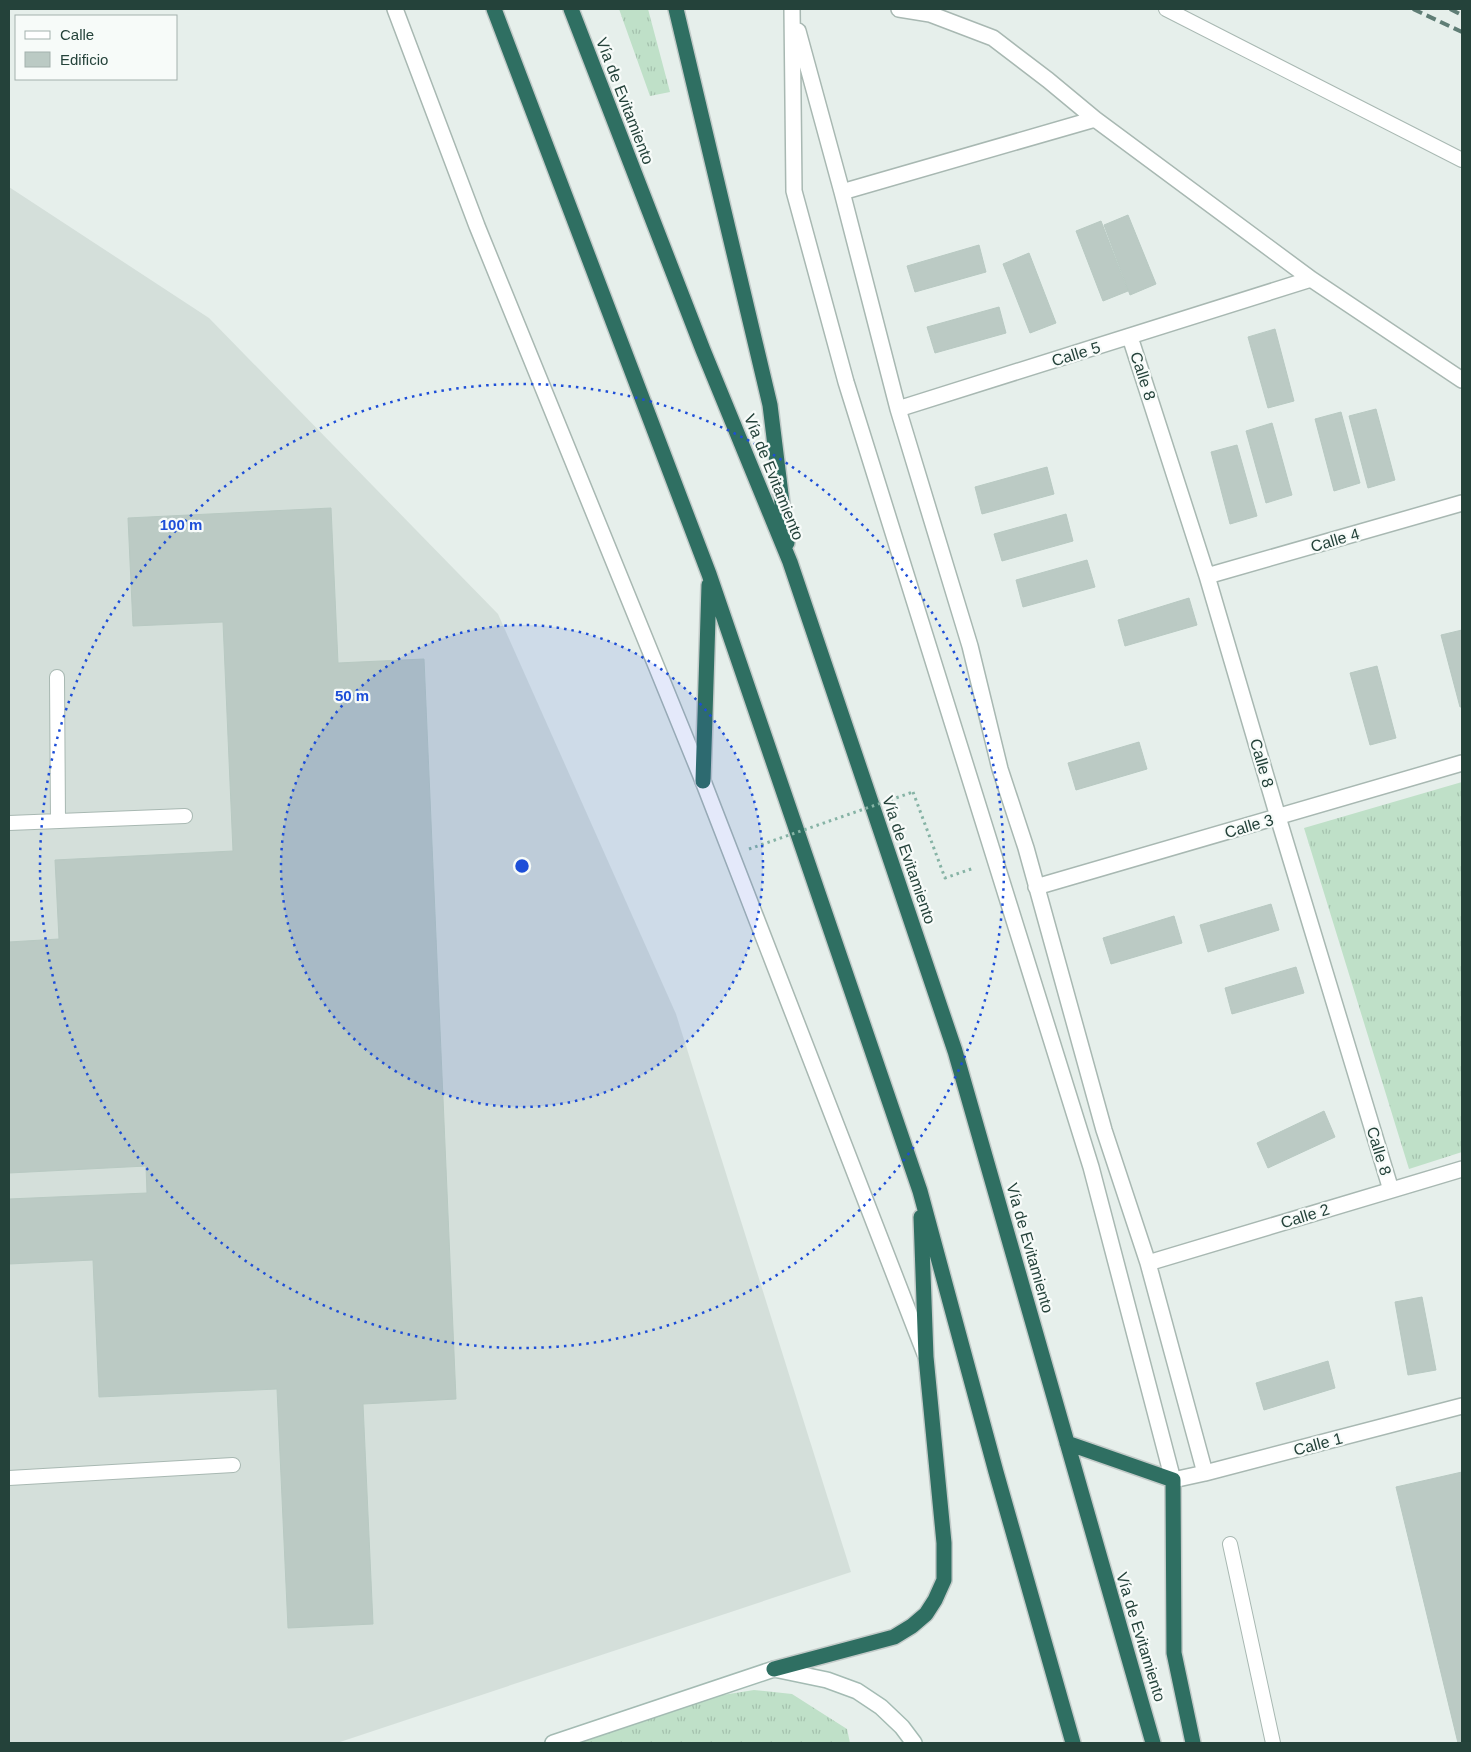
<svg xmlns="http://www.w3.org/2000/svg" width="1471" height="1752" viewBox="0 0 1471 1752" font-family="Arial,sans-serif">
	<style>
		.built { fill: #d4dfda }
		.grass { fill: url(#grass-tufts) }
		.building { fill: #bbcac4; stroke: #b8c9c2 }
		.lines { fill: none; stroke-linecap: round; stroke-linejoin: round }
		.service-casing { stroke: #a8b8b2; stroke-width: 16 }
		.minor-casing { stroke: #a8b8b2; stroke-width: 18 }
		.secondary-casing { stroke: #a4bbb3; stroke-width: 18 }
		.motorway-casing { stroke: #c2cac8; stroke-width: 18 }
		.path { stroke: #86b3a5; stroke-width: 3; stroke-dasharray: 2.5 4; stroke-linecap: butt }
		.service { stroke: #fff; stroke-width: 14 }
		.minor { stroke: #fff; stroke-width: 15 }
		.secondary { stroke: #fff; stroke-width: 15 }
		.motorway { stroke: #2f6f62; stroke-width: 15 }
		.rail { stroke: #5f7d75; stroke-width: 4; stroke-dasharray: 10 5; stroke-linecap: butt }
		.path-bridge { stroke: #86b3a5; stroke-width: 3; stroke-dasharray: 2.5 4; stroke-linecap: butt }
		.ring { fill: none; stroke: #1d4ed8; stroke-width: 2.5; stroke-dasharray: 2.5 5 }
		.labels { text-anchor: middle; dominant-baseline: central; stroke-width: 4.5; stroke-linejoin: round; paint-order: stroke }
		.street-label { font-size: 16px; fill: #24423a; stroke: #f7fbf9 }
		.centre { fill: #1d4ed8; stroke: #f7fbf9; stroke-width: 2.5 }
		.ring-label { font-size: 15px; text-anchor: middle; font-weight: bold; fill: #1d4ed8; stroke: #f7fbf9; stroke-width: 4.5; stroke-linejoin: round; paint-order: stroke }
	</style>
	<defs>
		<pattern id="grass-tufts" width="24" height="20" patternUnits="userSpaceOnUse" patternTransform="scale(1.25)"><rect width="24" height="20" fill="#bfe0c8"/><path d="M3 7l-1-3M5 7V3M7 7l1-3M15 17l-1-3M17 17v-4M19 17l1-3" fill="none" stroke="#a4c1ad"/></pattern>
	</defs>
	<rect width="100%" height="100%" fill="#e6efeb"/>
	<path class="built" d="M9,187L209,318L498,614L676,1014L851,1572L337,1743H9Z"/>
	<path class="grass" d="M619,9H648L670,92L650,96Z
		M1462,782V1152L1409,1169L1304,828Z
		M754,1690L792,1694L847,1729L850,1743H562L710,1697Z"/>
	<path class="building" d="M1128,215L1156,284L1130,295L1104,225Z
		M1101,221L1128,291L1103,301L1076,231Z
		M979,245L986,272L915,292L907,266Z
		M1029,253L1056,323L1030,333L1003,264Z
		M999,307L1006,333L935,353L927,327Z
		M1275,329L1294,401L1268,408L1248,337Z
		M1376,409L1395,480L1368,488L1349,416Z
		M1341,412L1360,483L1334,491L1315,419Z
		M1272,423L1292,495L1266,503L1246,431Z
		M1237,445L1257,516L1230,524L1211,452Z
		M1047,467L1054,494L982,514L975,487Z
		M331,508L338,663L424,659L456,1399L363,1404L373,1624L288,1628L277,1389L99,1397L93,1260L9,1264V1199L147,1193L146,1166L9,1173V942L59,939L55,860L233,851L223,622L133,626L128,518Z
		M1066,514L1073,541L1002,561L994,534Z
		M1087,560L1095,587L1023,607L1016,580Z
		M1189,598L1197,625L1125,646L1118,620Z
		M1462,630V707H1460L1441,635Z
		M1377,666L1396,738L1370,745L1350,673Z
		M1139,742L1147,769L1076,790L1068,763Z
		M1271,904L1279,930L1208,952L1200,925Z
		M1174,916L1182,943L1111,964L1103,938Z
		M1296,967L1304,993L1232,1014L1225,988Z
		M1324,1111L1335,1137L1268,1168L1257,1143Z
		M1422,1297L1436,1370L1408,1375L1395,1302Z
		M1328,1361L1335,1388L1264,1410L1256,1383Z
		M1462,1472V1743H1458L1396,1487Z"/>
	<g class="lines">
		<g class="service-casing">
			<path id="service" d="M1166,9L1462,160
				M57,677L58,821
				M9,823L185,816
				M9,1478L233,1465
				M1230,1544L1273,1743"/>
		</g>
		<g class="minor-casing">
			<path id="minor" d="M395,9L477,226L703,781L925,1354
				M792,9L794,191L846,382L1091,1167L1173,1480L1205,1473L1462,1406
				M899,9L930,14L993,38L1048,80L1095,119L1311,279L1462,380
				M798,31L842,192L898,409L970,646L1000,769L1026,848L1104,1130L1148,1263L1205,1473
				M842,192L1095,119
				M1130,337L1207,576L1278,817L1391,1190
				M898,409L1311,279
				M1207,576L1462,503
				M1036,887L1462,763
				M1148,1263L1462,1169"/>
		</g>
		<g class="secondary-casing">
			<path id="secondary" d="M553,1743L774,1669L827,1680L857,1691L881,1707L902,1727L914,1743"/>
		</g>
		<g class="motorway-casing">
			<path id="motorway" d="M494,9L709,574L920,1191L996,1472L1073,1743
				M571,9L703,350L790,562L955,1051L1153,1743
				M676,9L770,405L787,543
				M703,781L709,585
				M1067,1443L1173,1480L1174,1653L1193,1743
				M774,1669L894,1637L912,1626L926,1614L935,1600L944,1580V1543L926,1357L921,1217"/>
		</g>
		<path class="path" d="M913,792L945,878L974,868"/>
		<use href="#service" class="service"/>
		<use href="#minor" class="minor"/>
		<use href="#secondary" class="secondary"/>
		<use href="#motorway" class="motorway"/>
		<path class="rail" d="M1413,9L1462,32
			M1450,9L1462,15"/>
		<path class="path-bridge" d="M749,849L913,792"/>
	</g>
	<circle cx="522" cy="866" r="241" fill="#1d4ed8" fill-opacity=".12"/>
	<g class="ring">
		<circle cx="522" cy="866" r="241"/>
		<circle cx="522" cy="866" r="482"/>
	</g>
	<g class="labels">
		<g class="street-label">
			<text transform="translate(625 101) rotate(69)">Vía de Evitamiento</text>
			<text transform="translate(1076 354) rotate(-17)">Calle 5</text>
			<text transform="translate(1143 376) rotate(72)">Calle 8</text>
			<text transform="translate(774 477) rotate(68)">Vía de Evitamiento</text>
			<text transform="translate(1335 540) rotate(-16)">Calle 4</text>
			<text transform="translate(1262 763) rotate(74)">Calle 8</text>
			<text transform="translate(1249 826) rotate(-16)">Calle 3</text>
			<text transform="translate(909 860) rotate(71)">Vía de Evitamiento</text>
			<text transform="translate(1379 1151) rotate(73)">Calle 8</text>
			<text transform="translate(1305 1216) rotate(-17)">Calle 2</text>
			<text transform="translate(1030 1248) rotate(74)">Vía de Evitamiento</text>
			<text transform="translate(1318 1444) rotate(-15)">Calle 1</text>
			<text transform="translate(1141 1637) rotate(73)">Vía de Evitamiento</text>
		</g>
	</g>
	<circle cx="522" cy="866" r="8" class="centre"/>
	<g class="ring-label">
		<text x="181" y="530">100 m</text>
		<text x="352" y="701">50 m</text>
	</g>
	<rect width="1471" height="1752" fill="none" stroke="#24423a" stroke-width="20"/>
	<rect x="15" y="15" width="162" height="65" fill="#f7fbf9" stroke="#a3b1ad"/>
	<rect x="25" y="31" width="25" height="8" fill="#ffffff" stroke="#a3b1ad"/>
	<text x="60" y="40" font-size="15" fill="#24423a">Calle</text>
	<rect x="25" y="52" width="25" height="15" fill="#bbcac4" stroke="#a3b1ad"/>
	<text x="60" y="65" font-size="15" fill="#24423a">Edificio</text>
</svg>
